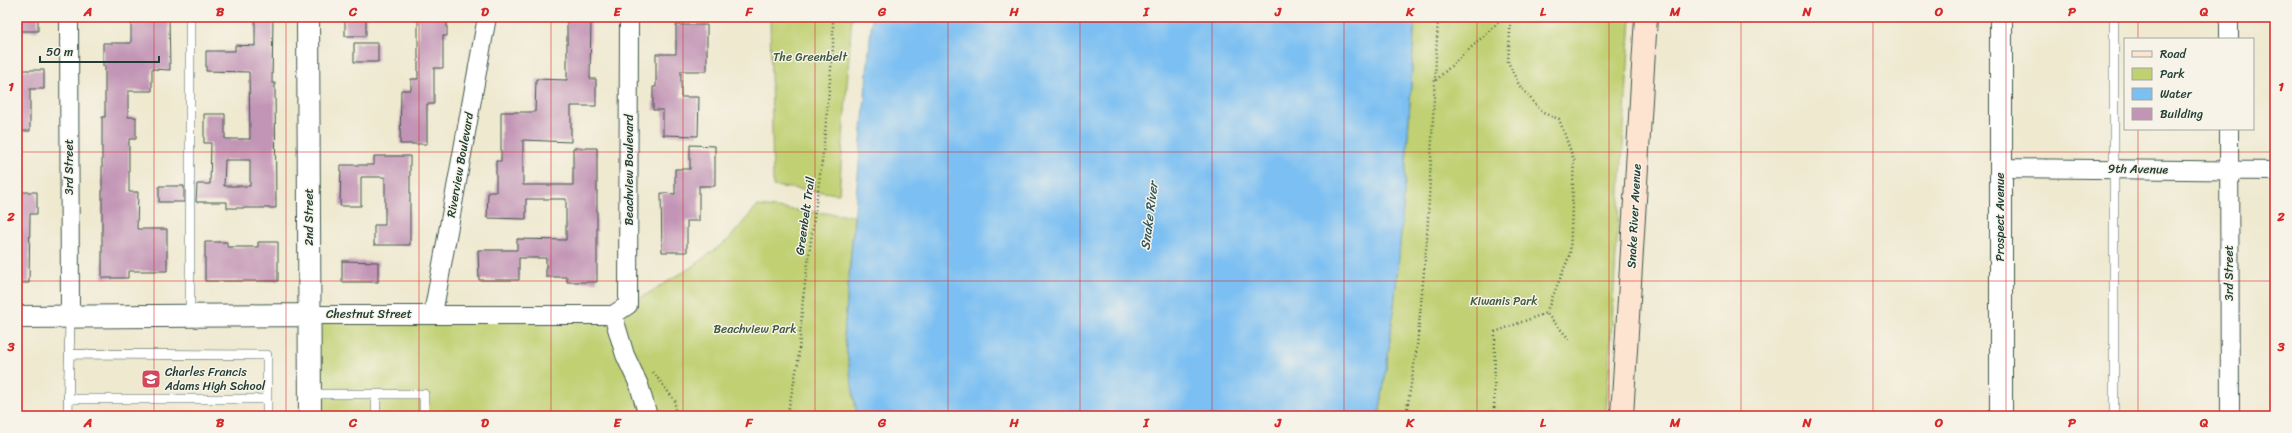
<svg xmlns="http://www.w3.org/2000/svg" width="2292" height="433" viewBox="0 0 2292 433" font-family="Sriracha,sans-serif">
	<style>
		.green { fill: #c0d072; stroke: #708653 }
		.water { fill: #7cbff2; stroke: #4e7e93 }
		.building { fill: #c295b6; fill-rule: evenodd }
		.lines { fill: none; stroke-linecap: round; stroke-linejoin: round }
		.service-casing { stroke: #3e574b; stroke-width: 10 }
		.minor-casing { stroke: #3e574b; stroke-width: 20 }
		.tertiary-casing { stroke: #3e574b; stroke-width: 24 }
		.secondary-casing { stroke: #3e574b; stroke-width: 24 }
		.path { stroke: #3e574b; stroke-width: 2.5; stroke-dasharray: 1 3; stroke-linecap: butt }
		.service { stroke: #fff; stroke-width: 9 }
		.minor { stroke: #fff; stroke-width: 18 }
		.tertiary { stroke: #fff; stroke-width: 22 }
		.secondary { stroke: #fde4d1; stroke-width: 22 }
		.grid { fill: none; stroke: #d62828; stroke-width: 1; stroke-opacity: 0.55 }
		.labels { text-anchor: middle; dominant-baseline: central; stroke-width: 3; stroke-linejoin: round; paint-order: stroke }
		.park-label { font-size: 12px; fill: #3f5a40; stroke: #f7f3e8 }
		.street-label { font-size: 12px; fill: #1f3d34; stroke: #f7f3e8 }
		.poi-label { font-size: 12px; fill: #1f3d34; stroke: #f7f3e8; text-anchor: start }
		.water-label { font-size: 13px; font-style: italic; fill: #32575a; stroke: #f7f3e8 }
		.neatline { fill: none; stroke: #d62828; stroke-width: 1.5 }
		.grid-label { font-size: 13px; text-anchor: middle; font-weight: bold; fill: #d62828 }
	</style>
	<rect width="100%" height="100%" fill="#f7f3e8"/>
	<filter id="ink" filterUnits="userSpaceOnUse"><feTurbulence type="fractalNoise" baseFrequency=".025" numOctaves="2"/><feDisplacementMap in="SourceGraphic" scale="8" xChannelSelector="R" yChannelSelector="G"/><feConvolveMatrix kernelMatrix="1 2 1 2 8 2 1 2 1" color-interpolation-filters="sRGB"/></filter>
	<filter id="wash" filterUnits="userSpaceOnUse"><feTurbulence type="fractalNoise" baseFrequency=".012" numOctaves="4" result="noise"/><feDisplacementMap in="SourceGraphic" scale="16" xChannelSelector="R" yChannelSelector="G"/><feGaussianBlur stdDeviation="0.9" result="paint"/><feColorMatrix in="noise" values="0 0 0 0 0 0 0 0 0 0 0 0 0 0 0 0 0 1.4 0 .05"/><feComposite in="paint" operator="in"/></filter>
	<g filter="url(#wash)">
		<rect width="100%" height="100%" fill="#efe9d0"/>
		<path class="green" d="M770,17H852L839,194L773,186Z
			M1415,17H1631L1606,416H1379C1401,284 1407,150 1415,17Z
			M757,206L854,216L844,334L857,416H310V315H613L693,266L729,239Z"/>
		<path class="water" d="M872,17H1415C1407,150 1401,284 1379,416H857L844,334Z"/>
		<g id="blocks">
			<path class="building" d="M17,17H38V31H17Z
				M131,17H169L170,70L152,69V91H128V117H136V139H129V192H138L137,229H167V271H128V278H102V117H105V66H103V43H131Z
				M255,17H273L272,83H275L276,208H227V202H196L197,184H210L211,143H204V114H225V139H250L249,72L206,71V51H235V45L255,46ZM225,160H250V186H224Z
				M345,17H366V36H345Z
				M418,17H447V36H443V68H434V104H427V144H400L401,90H411V79H418Z
				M567,17H591L590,79H596V106H571V142L523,140V185H573V148H597V282H567V277H546V258H519V280H479L478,250H517V239L566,240V199H526V219L487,218L488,192H496V161H501V112H535L536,79L567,80Z
				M676,25H707V71H681V97H699L698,136L663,135V110H653V87H656V54H676Z
				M354,43H378V62H354Z
				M17,70H44V89H30V131H17Z
				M690,145L715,146V186H699V221H687V252H662L661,193L675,194V169H690Z
				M374,156H410V245H374V225H385V177H361V206H340L341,165H374Z
				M159,186H184V202H159Z
				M17,192H37V214H30L29,283H17Z
				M205,242H227V247H258V242H278V281H205Z
				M342,261L378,262V282H342Z"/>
		</g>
	</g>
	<g filter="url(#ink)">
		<use href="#blocks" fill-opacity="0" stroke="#3e574b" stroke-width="1"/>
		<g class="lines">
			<g class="service-casing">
				<path id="service" d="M190,17V316
					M69,354L267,355V416
					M310,394H376
					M69,399H267
					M68,416L70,317
					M376,416V394H424V416
					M2114,416V17"/>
			</g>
			<g class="minor-casing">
				<path id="minor" d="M69,17L70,317
					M2229,17V39
					M2229,129L2230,416
					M2000,168L2275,171
					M433,314L487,17
					M310,315H613L625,355L639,385L648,416
					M613,315L628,305L629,17"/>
			</g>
			<g class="tertiary-casing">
				<path id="tertiary" d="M308,17L310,416
					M2001,17V416
					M17,317L310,315"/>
			</g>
			<g class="secondary-casing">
				<path id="secondary" d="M1622,416L1646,17"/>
			</g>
			<path class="path" d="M1511,17L1508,62L1519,85L1543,113L1559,119L1574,160L1570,254L1546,313L1570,340
				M1436,80L1504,17
				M653,372L675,401V416
				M1408,408L1413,416
				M787,416L798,362L803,298L823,153L833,48V17
				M1406,416L1417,346L1427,239L1438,17
				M1494,416L1495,332L1546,313"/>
			<use href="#service" class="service"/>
			<use href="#minor" class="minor"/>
			<use href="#tertiary" class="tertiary"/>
			<use href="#secondary" class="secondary"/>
		</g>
	</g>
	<path class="grid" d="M154,17V416M286,17V416M419,17V416M551,17V416M683,17V416M815,17V416M948,17V416M1080,17V416M1212,17V416M1344,17V416M1477,17V416M1609,17V416M1741,17V416M1873,17V416M2006,17V416M2138,17V39M2138,129V416M17,152H2275M17,281H2275"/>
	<defs>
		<g id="school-square" transform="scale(1)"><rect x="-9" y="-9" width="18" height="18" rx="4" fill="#d1495b" stroke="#f7f3e8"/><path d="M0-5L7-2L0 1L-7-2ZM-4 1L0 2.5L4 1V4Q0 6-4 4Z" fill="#fff"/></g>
	</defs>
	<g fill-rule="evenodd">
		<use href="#school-square" x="151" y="379"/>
	</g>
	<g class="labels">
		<g class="park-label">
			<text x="810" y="57">The Greenbelt</text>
			<text x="1504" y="301">Kiwanis Park</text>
			<text x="755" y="329">Beachview Park</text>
		</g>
		<g class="street-label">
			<text transform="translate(460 165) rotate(-80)">Riverview Boulevard</text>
			<text transform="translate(69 167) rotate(-90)">3rd Street</text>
			<text transform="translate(2138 169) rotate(1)">9th Avenue</text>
			<text transform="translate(629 170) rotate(-90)">Beachview Boulevard</text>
			<text transform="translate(805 216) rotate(-82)">Greenbelt Trail</text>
			<text transform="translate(1634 216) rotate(-87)">Snake River Avenue</text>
			<text transform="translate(309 217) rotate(-90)">2nd Street</text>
			<text transform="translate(2000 217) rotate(-90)">Prospect Avenue</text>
			<text transform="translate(2229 273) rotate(-90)">3rd Street</text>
			<text x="369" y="314">Chestnut Street</text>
		</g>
		<g class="poi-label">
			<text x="165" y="372">Charles Francis<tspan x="165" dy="14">Adams High School</tspan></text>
		</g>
		<g class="water-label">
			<text transform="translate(1149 216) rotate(-83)">Snake River</text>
		</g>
	</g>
	<rect width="2292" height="433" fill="none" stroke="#f7f3e8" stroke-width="44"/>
	<rect x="2124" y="38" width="130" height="92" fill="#f7f3e8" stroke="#a1aaa0"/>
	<rect x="2132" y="51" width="20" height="6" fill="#fde4d1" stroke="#a1aaa0"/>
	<text x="2160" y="58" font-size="12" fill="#1f3d34">Road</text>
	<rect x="2132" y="68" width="20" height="12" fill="#c0d072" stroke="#a1aaa0"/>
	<text x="2160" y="78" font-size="12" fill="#1f3d34">Park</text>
	<rect x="2132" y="88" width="20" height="12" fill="#7cbff2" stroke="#a1aaa0"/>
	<text x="2160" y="98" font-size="12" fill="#1f3d34">Water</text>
	<rect x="2132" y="108" width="20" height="12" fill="#c295b6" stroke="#a1aaa0"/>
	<text x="2160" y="118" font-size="12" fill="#1f3d34">Building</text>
	<path d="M40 56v6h119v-6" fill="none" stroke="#1f3d34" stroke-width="2"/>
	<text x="46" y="56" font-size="12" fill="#1f3d34" stroke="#f7f3e8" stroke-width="3" paint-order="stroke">50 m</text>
	<rect x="22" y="22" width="2248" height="389" class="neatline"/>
	<g class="grid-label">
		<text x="88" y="16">A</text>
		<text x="220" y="16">B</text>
		<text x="353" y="16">C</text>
		<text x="485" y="16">D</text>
		<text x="617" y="16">E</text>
		<text x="749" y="16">F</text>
		<text x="882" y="16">G</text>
		<text x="1014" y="16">H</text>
		<text x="1146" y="16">I</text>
		<text x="1278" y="16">J</text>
		<text x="1410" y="16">K</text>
		<text x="1543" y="16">L</text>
		<text x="1675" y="16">M</text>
		<text x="1807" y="16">N</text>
		<text x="1939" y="16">O</text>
		<text x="2072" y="16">P</text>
		<text x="2204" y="16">Q</text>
		<text x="11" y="91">1</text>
		<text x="2281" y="91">1</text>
		<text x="11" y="221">2</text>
		<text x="2281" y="221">2</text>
		<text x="11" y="351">3</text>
		<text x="2281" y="351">3</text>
		<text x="88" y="427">A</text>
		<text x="220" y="427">B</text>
		<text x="353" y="427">C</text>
		<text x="485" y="427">D</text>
		<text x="617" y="427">E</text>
		<text x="749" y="427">F</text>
		<text x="882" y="427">G</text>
		<text x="1014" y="427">H</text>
		<text x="1146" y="427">I</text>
		<text x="1278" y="427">J</text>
		<text x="1410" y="427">K</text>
		<text x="1543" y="427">L</text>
		<text x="1675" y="427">M</text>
		<text x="1807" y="427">N</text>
		<text x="1939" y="427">O</text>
		<text x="2072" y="427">P</text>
		<text x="2204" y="427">Q</text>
	</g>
</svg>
